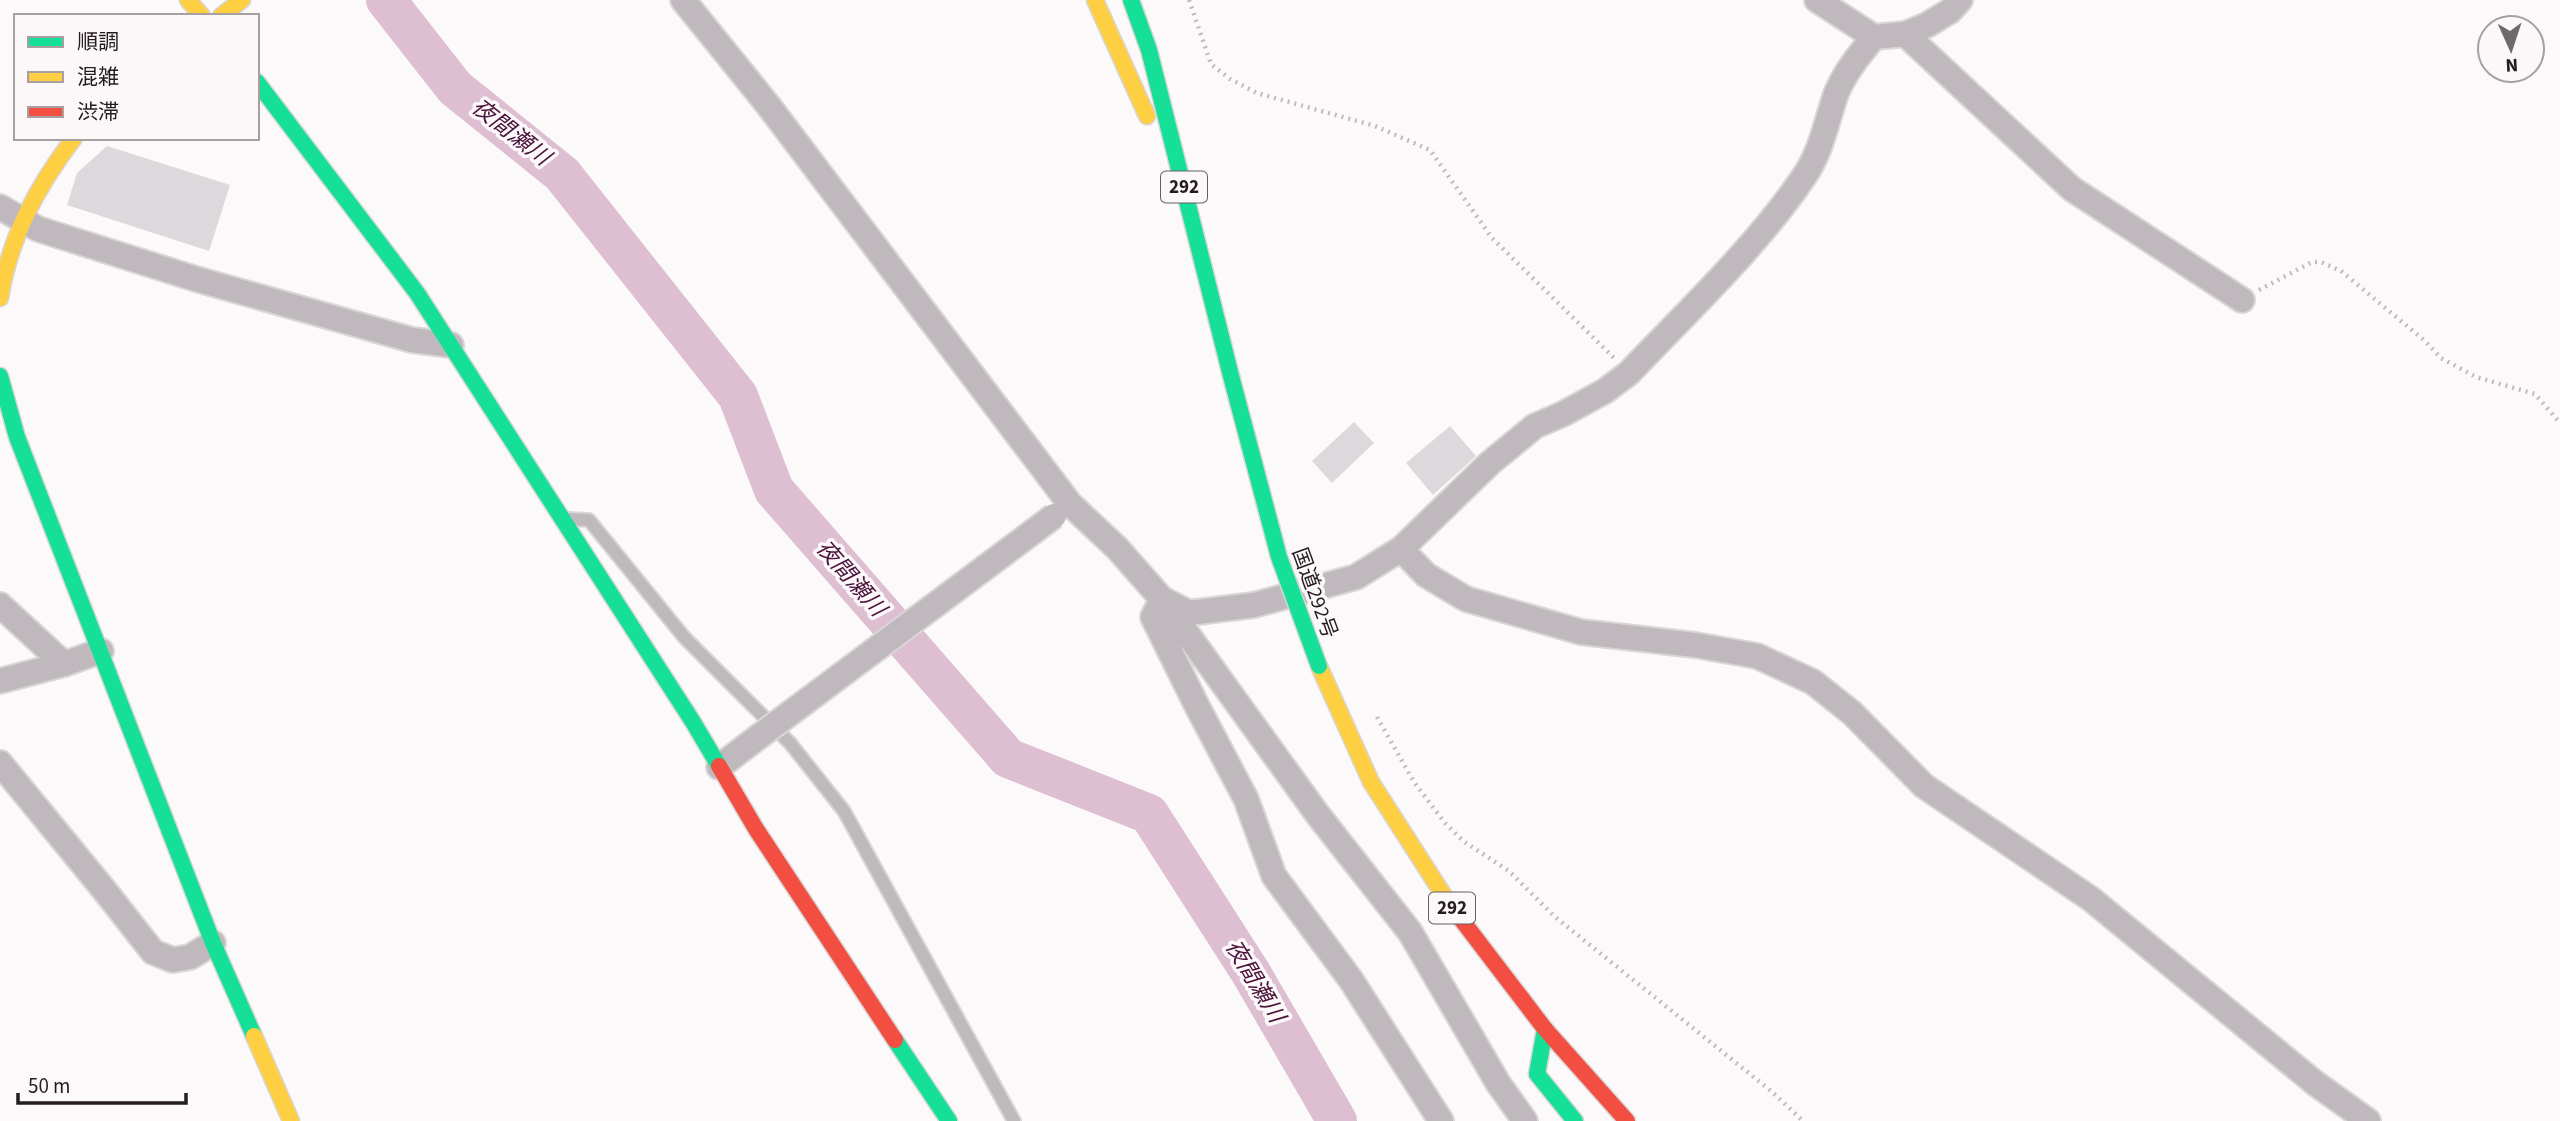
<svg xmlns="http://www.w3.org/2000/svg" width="2560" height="1121" viewBox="0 0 2560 1121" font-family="'Source Sans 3','Noto Sans JP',sans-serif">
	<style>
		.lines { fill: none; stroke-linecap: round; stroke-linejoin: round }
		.river { stroke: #debed1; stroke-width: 40 }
		.building { fill: #ddd8db }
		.lane-casing { stroke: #d9d6d7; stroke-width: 16 }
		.street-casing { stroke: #d9d6d7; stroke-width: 28 }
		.fast-casing { stroke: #d9d6d7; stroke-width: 19 }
		.slow-casing { stroke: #d9d6d7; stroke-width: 19 }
		.jam-casing { stroke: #d9d6d7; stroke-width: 19 }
		.path { stroke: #bfbcbe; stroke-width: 4.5; stroke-dasharray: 2 5; stroke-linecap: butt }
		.lane { stroke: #bfb8bd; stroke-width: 12 }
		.street { stroke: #bfb8bd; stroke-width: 24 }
		.fast { stroke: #16e098; stroke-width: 16 }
		.slow { stroke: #ffcf43; stroke-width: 16 }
		.jam { stroke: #f24e42; stroke-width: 16 }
		.street-bridge-casing { stroke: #d9d6d7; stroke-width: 28; stroke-linecap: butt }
		.fast-bridge-casing { stroke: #d9d6d7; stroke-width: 19; stroke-linecap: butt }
		.street-bridge { stroke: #bfb8bd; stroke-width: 24 }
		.fast-bridge { stroke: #16e098; stroke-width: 16 }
		.labels { text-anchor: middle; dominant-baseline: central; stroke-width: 7; stroke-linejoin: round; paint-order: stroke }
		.shield { fill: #fcf8fa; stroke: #655e62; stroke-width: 2 }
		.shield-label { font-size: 19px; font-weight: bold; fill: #241c21 }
		.street-label { font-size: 21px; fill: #241c21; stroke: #fcf8fa }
		.water-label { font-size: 23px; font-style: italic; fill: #4a1339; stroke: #fcf8fa }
	</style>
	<rect width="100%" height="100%" fill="#fbf9fa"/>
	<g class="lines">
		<path class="river" d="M386,0L455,88L562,174L738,396L774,490L1008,758L1149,814L1251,973L1337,1121"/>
	</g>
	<path class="building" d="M107,146L230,185L209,251L67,205L77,173Z
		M1354,422L1374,443L1332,483L1312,461Z
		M1450,426L1476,456L1433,495L1406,463Z"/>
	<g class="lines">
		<g class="lane-casing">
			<path id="lane" d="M567,519L589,520L684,637L790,743L844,811L1014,1121"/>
		</g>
		<g class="street-casing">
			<path id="street" d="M683,0L768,105L1070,504L1117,548L1162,599L1318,815L1410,932L1498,1083L1525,1121
				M1817,0L1874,37L1905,34L1927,25L1950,11L1960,0
				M1905,34L2072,189L2242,300
				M0,207L38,229L196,279L412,340L451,345
				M1401,549L1426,575L1466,599L1581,632L1695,645L1757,656L1813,682L1852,713L1924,786L2091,899L2315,1083L2368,1121
				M1162,599L1153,617L1197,706L1246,799L1274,876L1351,980L1441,1121
				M1164,600L1189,613L1254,605L1356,577L1401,549L1490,463L1535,426L1563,414L1605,391L1629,373C1687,312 1756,247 1803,178C1821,153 1826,123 1836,94C1845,72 1859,55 1874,37
				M0,605L64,664
				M0,681L64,664L101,651
				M0,763L105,891L153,952L173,960L190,957L213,943
				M719,767L761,735"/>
		</g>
		<g class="fast-casing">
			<path id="fast" d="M1131,0L1149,50L1231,376
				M257,82L417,293L693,722L719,766
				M0,376L17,437L213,943L254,1036
				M1545,1029L1537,1074L1575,1121
				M895,1040L949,1121"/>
		</g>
		<g class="slow-casing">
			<path id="slow" d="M188,0L202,16
				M1095,0L1147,116
				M221,16L242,0
				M0,298C10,236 37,187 74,138
				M1319,666L1371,782L1448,902
				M254,1036L291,1121"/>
		</g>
		<g class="jam-casing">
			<path id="jam" d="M719,766L756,829L895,1040
				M1448,902L1545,1029L1627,1121"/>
		</g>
		<path class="path" d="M1189,0L1211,64L1230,79L1257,93L1375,126L1430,150L1492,238L1614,358
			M2259,290L2312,262H2321L2341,271L2425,341L2441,358L2476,377L2535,394L2560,423
			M1377,717L1414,782L1445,823L1463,841L1509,871L1554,916L1771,1091L1803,1121"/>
		<use href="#lane" class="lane"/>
		<use href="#street" class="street"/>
		<use href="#fast" class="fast"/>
		<use href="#slow" class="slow"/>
		<use href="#jam" class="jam"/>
		<g class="street-bridge-casing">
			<path id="street-bridge" d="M761,735L1054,516"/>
		</g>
		<g class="fast-bridge-casing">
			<path id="fast-bridge" d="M1231,376L1279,557L1319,666"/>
		</g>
		<use href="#street-bridge" class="street-bridge"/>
		<use href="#fast-bridge" class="fast-bridge"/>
	</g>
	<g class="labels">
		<g class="shield">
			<rect x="1161" y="171.5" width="46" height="31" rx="5"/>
			<rect x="1429" y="892.5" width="46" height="31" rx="5"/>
		</g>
		<g class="shield-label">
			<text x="1184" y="187">292</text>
			<text x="1452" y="908">292</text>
		</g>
		<g class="street-label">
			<text transform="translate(1315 593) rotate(70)">国道292号</text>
		</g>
		<g class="water-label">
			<text transform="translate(511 132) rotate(38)">夜間瀬川</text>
			<text transform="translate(851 578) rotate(49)">夜間瀬川</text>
			<text transform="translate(1255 981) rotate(59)">夜間瀬川</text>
		</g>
	</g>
	<rect x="14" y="14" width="245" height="126" fill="#fcf8fa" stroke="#a6a0a3" stroke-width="2"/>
	<rect x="28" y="37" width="35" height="10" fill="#16e098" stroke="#a6a0a3" stroke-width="2"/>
	<text x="77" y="49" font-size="21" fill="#241c21">順調</text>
	<rect x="28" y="72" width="35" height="10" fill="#ffcf43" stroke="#a6a0a3" stroke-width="2"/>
	<text x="77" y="84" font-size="21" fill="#241c21">混雑</text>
	<rect x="28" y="107" width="35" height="10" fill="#f24e42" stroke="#a6a0a3" stroke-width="2"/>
	<text x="77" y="119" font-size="21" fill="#241c21">渋滞</text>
	<g transform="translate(2511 49) rotate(177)"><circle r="33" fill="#fcf8fa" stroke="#a6a0a3" stroke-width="2"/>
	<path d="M0-5L12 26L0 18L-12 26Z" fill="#6f696d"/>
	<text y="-10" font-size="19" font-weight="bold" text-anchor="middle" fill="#241c21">N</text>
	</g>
	<path d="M18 1093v10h168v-10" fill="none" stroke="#241c21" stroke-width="3.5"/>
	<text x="28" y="1093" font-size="21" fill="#241c21" stroke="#fcf8fa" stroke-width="5" paint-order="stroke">50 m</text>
</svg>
